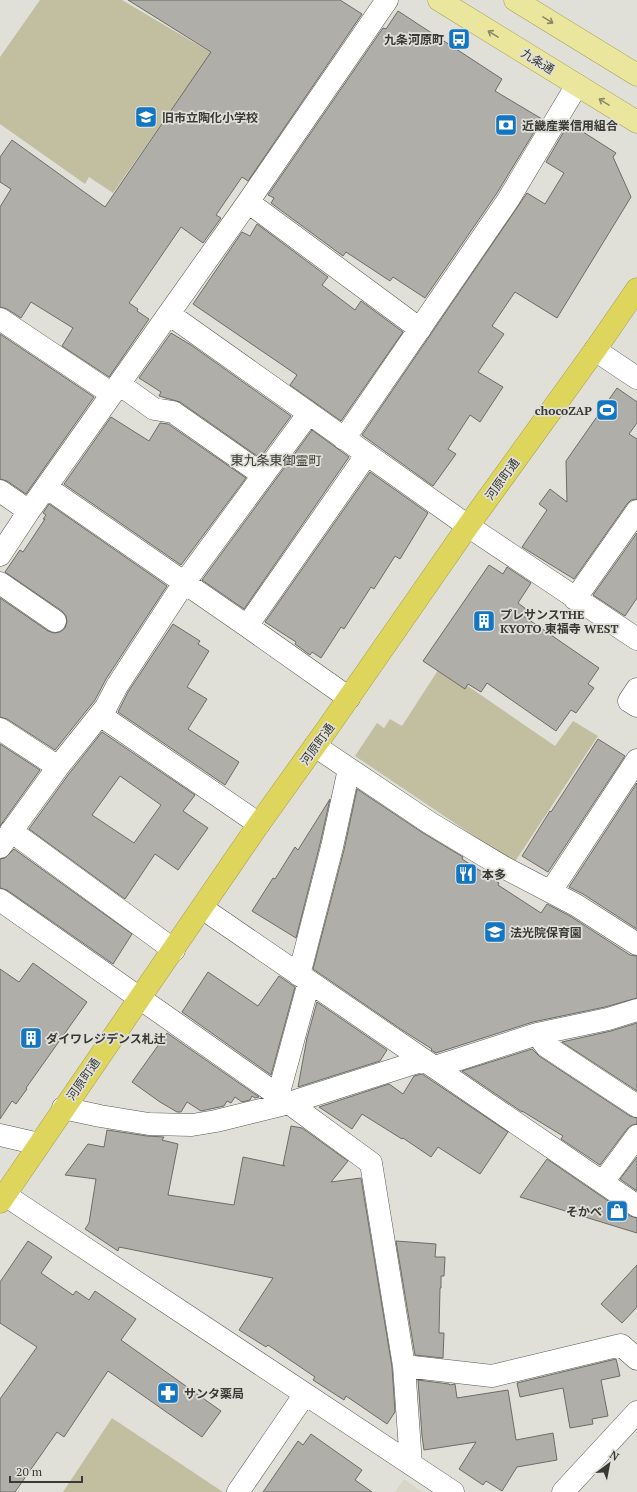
<svg xmlns="http://www.w3.org/2000/svg" width="637" height="1492" viewBox="0 0 637 1492" font-family="'PT Serif','Noto Sans JP',serif">
	<style>
		.built { fill: #d7d6c8 }
		.green { fill: #c1bf9f }
		.building { fill: #afaea8; stroke: #6d6d67; fill-rule: evenodd }
		.lines { fill: none; stroke-linecap: round; stroke-linejoin: round }
		.minor-casing { stroke: #595953; stroke-width: 23 }
		.major-casing { stroke: #a49e4f; stroke-width: 23 }
		.highway-casing { stroke: #a49e4f; stroke-width: 23 }
		.minor { stroke: #fff; stroke-width: 22 }
		.major { stroke: #ebe69e; stroke-width: 22 }
		.highway { stroke: #ded55d; stroke-width: 22 }
		.oneway { stroke: #898765 }
		.labels { text-anchor: middle; dominant-baseline: central; stroke-width: 3.5; stroke-linejoin: round; paint-order: stroke }
		.poi-label { font-size: 12px; font-weight: bold; fill: #393936; stroke: #e0e0d9; text-anchor: start }
		.street-label { font-size: 12px; fill: #393936; stroke: #e0e0d9 }
		.neighbourhood-label { font-size: 13px; fill: #363631; stroke: #e0e0d9 }
	</style>
	<rect width="100%" height="100%" fill="#e0e0d9"/>
	<path class="built" d="M404,1479L422,1492H395Z"/>
	<path class="green" d="M40,0H122L215,55L194,77L113,193L89,177L85,184L0,124V57Z
		M440,667L555,746L573,721L598,736L514,863L355,756L377,723L384,728L390,719L402,726Z
		M112,1418L223,1492H63Z"/>
	<path class="building" d="M128,0H340L362,14L248,181L242,177L216,215L221,218L203,243L181,227L129,303L138,309L137,311L149,319L109,377L62,346L73,328L31,302L21,318L7,309L0,307V207L11,189L0,182V157L12,140L105,207L211,52Z
		M398,11L502,79L495,91L542,119L497,193L425,298L393,277L390,281L346,252L343,256L271,203L274,198L268,195L383,28L386,29Z
		M569,123L616,153L613,157L631,197L557,318L515,292L492,326L504,334L478,372L503,387L480,422L470,415L448,449L456,454L433,486L362,435L527,193L545,204L564,173L546,162Z
		M257,224L328,277L322,285L355,310L361,301L403,332L341,421L290,385L297,375L193,304L242,232L250,236Z
		M171,333L191,345L291,416L260,458L180,402L159,396L161,392L139,378Z
		M0,334L94,397L26,494L7,481L0,479Z
		M617,388L637,402V423L629,434L637,439V499L631,500L627,504L574,579L522,547L547,510L539,504L550,489L567,502L566,461Z
		M111,417L149,441L160,423L168,424L246,478L181,565L64,484Z
		M312,430L349,457L244,609L202,580Z
		M370,472L428,513L400,559L395,556L374,589L371,587L344,629L341,627L321,658L312,652L310,655L295,644L296,642L265,622Z
		M49,504L167,586L106,679L95,700L55,750L7,719L0,717V598L48,631L54,633L60,632L65,628L67,622L66,616L62,611L5,572L20,550L23,552L45,519H43L46,515L43,513Z
		M637,533V598L625,616L593,595Z
		M489,565L503,574L507,567L531,583L518,603L526,609L522,615L599,668L588,684L594,688L576,713L571,710L556,731L487,683L481,692L468,684L465,689L423,661Z
		M173,624L200,641L198,644L209,651L187,687L207,699L188,729L239,762L225,785L118,712L128,692Z
		M102,732L195,795L183,811L208,828L178,870L155,854L125,899L29,829L68,775ZM120,776L161,805L134,843L92,815Z
		M598,739L625,756L548,872L522,856L550,811L551,812Z
		M0,744L40,770L0,826Z
		M637,783V929L583,894L569,887Z
		M357,789L423,833L463,857L462,859L499,883L498,885L541,913L547,904L570,916L630,955L637,956V998L605,1007L533,1022L436,1053L431,1050L432,1049L402,1030L313,969L344,850Z
		M330,799L320,844L296,938L252,911L273,878L275,879L295,847L298,850Z
		M14,849L132,934L113,964L7,890L0,888V859L5,858Z
		M33,963L87,1002L26,1088L27,1089L16,1104L12,1101L0,1119V969L19,982Z
		M208,972L258,1006L279,976L295,987L271,1075L182,1012Z
		M317,1002L387,1050L380,1061L298,1087L307,1038Z
		M637,1023V1091L562,1042L611,1031Z
		M167,1033L259,1097L255,1098L252,1096L250,1100L242,1102L235,1097L231,1103L227,1101L224,1106L201,1111L187,1102L181,1112H177L160,1102L132,1082Z
		M532,1049L539,1056L630,1116L637,1118V1124L632,1125L627,1129L600,1165L561,1139L563,1136L522,1111V1112L462,1071Z
		M422,1074L508,1132L480,1174L438,1147L431,1157L403,1138L402,1139L362,1114L352,1129L319,1107L389,1084L403,1094L414,1076Z
		M291,1126L302,1128L348,1161L331,1182L361,1178L392,1367L395,1412L387,1424L346,1396L344,1400L313,1380L315,1377L268,1345L266,1347L239,1330L273,1278L119,1247L118,1251L85,1229L89,1223L96,1179L65,1175L88,1144L104,1147L107,1130L147,1136L164,1137L162,1140L178,1144L168,1195L234,1205L243,1157L285,1166L283,1165Z
		M637,1157V1191L620,1179Z
		M547,1159L630,1216L637,1218V1233L520,1197Z
		M28,1241L52,1257L41,1273L73,1295L76,1291L89,1300L95,1291L136,1319L121,1340L221,1411L202,1437L108,1371L64,1437L57,1432L15,1492H0V1399L37,1347L0,1323V1282Z
		M396,1241L436,1244L435,1257H445L444,1276H441V1288H440L439,1333H444L443,1358L415,1355Z
		M637,1265V1307L622,1323L601,1304Z
		M616,1359L620,1376L601,1380L608,1416L592,1419L593,1424L570,1428L563,1388L520,1397L517,1383Z
		M418,1380L449,1384L450,1385L455,1384L457,1398L508,1390L516,1440L553,1433L557,1460L517,1467L502,1491L486,1481L483,1485L459,1469L476,1442L424,1450L422,1436Z
		M311,1434L362,1470L355,1480L372,1492H263L298,1441L303,1445Z"/>
	<g class="lines">
		<g class="minor-casing">
			<path id="minor" d="M248,202L420,329
				M169,314L468,526L637,639
				M0,319L112,394
				M595,350L637,378
				M119,384L154,409L173,412L263,475
				M344,439L508,200L577,85
				M46,487L247,626L349,698
				M0,491L29,511
				M0,555L29,511L248,202L387,0
				M0,583L55,621
				M575,599L637,511
				M247,626L367,454
				M637,689L629,701L637,706
				M100,715L259,824
				M0,729L58,767
				M315,746L430,823L505,868L576,905L637,944
				M11,831L174,950
				M0,847L58,767L106,707L117,686L184,583L309,413
				M551,891L637,760
				M0,900L289,1103L371,1163L404,1366L411,1464
				M202,908L637,1206
				M299,975L332,847L349,769
				M537,1034L546,1046L637,1106
				M435,1067L537,1034L608,1019L637,1010
				M278,1096L309,982
				M63,1108L100,1116L149,1124L192,1125L216,1121L289,1103L424,1060
				M0,1135L39,1144
				M603,1182L637,1136
				M5,1195L453,1492
				M404,1366L492,1376L621,1345L637,1359
				M238,1492L305,1394
				M563,1492L637,1412"/>
		</g>
		<g class="major-casing">
			<path id="major" d="M439,0L637,122
				M515,0L637,75"/>
		</g>
		<g class="highway-casing">
			<path id="highway" d="M0,1202L259,824L327,729L468,526L595,350L637,289"/>
		</g>
		<use href="#minor" class="minor"/>
		<use href="#major" class="major"/>
		<use href="#highway" class="highway"/>
	</g>
	<defs><path id="oneway-shaft" d="M-6 0H5M1.5-3L5.5 0L1.5 3" fill="none" stroke-width="1.6" stroke-linecap="round" stroke-linejoin="round"/></defs>
	<g class="oneway">
		<use href="#oneway-shaft" transform="translate(548 20) rotate(32)"/>
		<use href="#oneway-shaft" transform="translate(493 34) rotate(-148)"/>
		<use href="#oneway-shaft" transform="translate(604 102) rotate(-148)"/>
	</g>
	<defs>
		<g id="bus-square" transform="scale(1.15)"><rect x="-9" y="-9" width="18" height="18" rx="4" fill="#1376c2" stroke="#e0e0d9"/><path d="M-5-6H5V4H4V6H2V4H-2V6H-4V4H-5ZM-3.5-4V0h7V-4ZM-3.5 1.2v1.5H-2V1.2ZM2 1.2v1.5H3.5V1.2Z" fill="#fff"/></g>
		<g id="school-square" transform="scale(1.15)"><rect x="-9" y="-9" width="18" height="18" rx="4" fill="#1376c2" stroke="#e0e0d9"/><path d="M0-5L7-2L0 1L-7-2ZM-4 1L0 2.5L4 1V4Q0 6-4 4Z" fill="#fff"/></g>
		<g id="bank-square" transform="scale(1.15)"><rect x="-9" y="-9" width="18" height="18" rx="4" fill="#1376c2" stroke="#e0e0d9"/><path d="M-6-4H6V4H-6ZM0-2.3a2.3 2.3 0 1 0 0 4.6a2.3 2.3 0 1 0 0-4.6Z" fill="#fff"/></g>
		<g id="stadium-square" transform="scale(1.15)"><rect x="-9" y="-9" width="18" height="18" rx="4" fill="#1376c2" stroke="#e0e0d9"/><path d="M0-5a6.5 5 0 1 0 0 10a6.5 5 0 1 0 0-10ZM-3.5-1.8h7v3.6h-7Z" fill="#fff"/></g>
		<g id="building-square" transform="scale(1.15)"><rect x="-9" y="-9" width="18" height="18" rx="4" fill="#1376c2" stroke="#e0e0d9"/><path d="M-4-6H4V6H1V3H-1V6H-4ZM-2.5-4.3h1.7v1.8h-1.7ZM.8-4.3h1.7v1.8H.8ZM-2.5-1h1.7V.8h-1.7ZM.8-1h1.7V.8H.8Z" fill="#fff"/></g>
		<g id="restaurant-square" transform="scale(1.15)"><rect x="-9" y="-9" width="18" height="18" rx="4" fill="#1376c2" stroke="#e0e0d9"/><path d="M-5-6h1v4h1v-4h1v4h1v-4h1v5L-1.5 .5V6h-2V.5L-5-1ZM5-6V6H3V1.5H1.5Q1.5-4 5-6Z" fill="#fff"/></g>
		<g id="shop-square" transform="scale(1.15)"><rect x="-9" y="-9" width="18" height="18" rx="4" fill="#1376c2" stroke="#e0e0d9"/><path d="M-5-2.5h2.3a2.7 3.5 0 0 1 5.4 0H5L5.5 6h-11ZM-1.5-2.5h3a1.5 2.3 0 0 0-3 0Z" fill="#fff"/></g>
		<g id="pharmacy-square" transform="scale(1.15)"><rect x="-9" y="-9" width="18" height="18" rx="4" fill="#1376c2" stroke="#e0e0d9"/><path d="M-2-6h4v4h4v4h-4v4h-4v-4h-4v-4h4Z" fill="#fff"/></g>
	</defs>
	<g fill-rule="evenodd">
		<use href="#bus-square" x="459" y="39"/>
		<use href="#school-square" x="146" y="117"/>
		<use href="#bank-square" x="506" y="125"/>
		<use href="#stadium-square" x="607" y="410"/>
		<use href="#building-square" x="484" y="621"/>
		<use href="#restaurant-square" x="466" y="874"/>
		<use href="#school-square" x="495" y="932"/>
		<use href="#building-square" x="31" y="1038"/>
		<use href="#shop-square" x="617" y="1211"/>
		<use href="#pharmacy-square" x="168" y="1393"/>
	</g>
	<g class="labels">
		<g class="poi-label">
			<text x="444" y="39" text-anchor="end">九条河原町</text>
			<text x="162" y="117">旧市立陶化小学校</text>
			<text x="522" y="125">近畿産業信用組合</text>
			<text x="592" y="410" text-anchor="end">chocoZAP</text>
			<text x="500" y="614">プレサンスTHE<tspan x="500" dy="14">KYOTO 東福寺 WEST</tspan></text>
			<text x="482" y="874">本多</text>
			<text x="510" y="932">法光院保育園</text>
			<text x="46" y="1038">ダイワレジデンス札辻</text>
			<text x="602" y="1211" text-anchor="end">そかべ</text>
			<text x="184" y="1393">サンタ薬局</text>
		</g>
		<g class="street-label">
			<text transform="translate(538 61) rotate(32)">九条通</text>
			<text transform="translate(502 479) rotate(-54)">河原町通</text>
			<text transform="translate(317 744) rotate(-54)">河原町通</text>
			<text transform="translate(83 1079) rotate(-55)">河原町通</text>
		</g>
		<g class="neighbourhood-label">
			<text x="276" y="460">東九条東御霊町</text>
		</g>
	</g>
	<g transform="translate(609 1464) rotate(32)" stroke="#e0e0d9" stroke-width="3" paint-order="stroke">
	<path d="M0-3L7 15L0 10L-7 15Z" fill="#393936"/>
	<text y="-6" font-size="11" font-weight="bold" text-anchor="middle" fill="#393936">N</text>
	</g>
	<path d="M10 1476v6h72v-6" fill="none" stroke="#393936" stroke-width="2"/>
	<text x="16" y="1476" font-size="12" fill="#393936" stroke="#e0e0d9" stroke-width="3" paint-order="stroke">20 m</text>
</svg>
